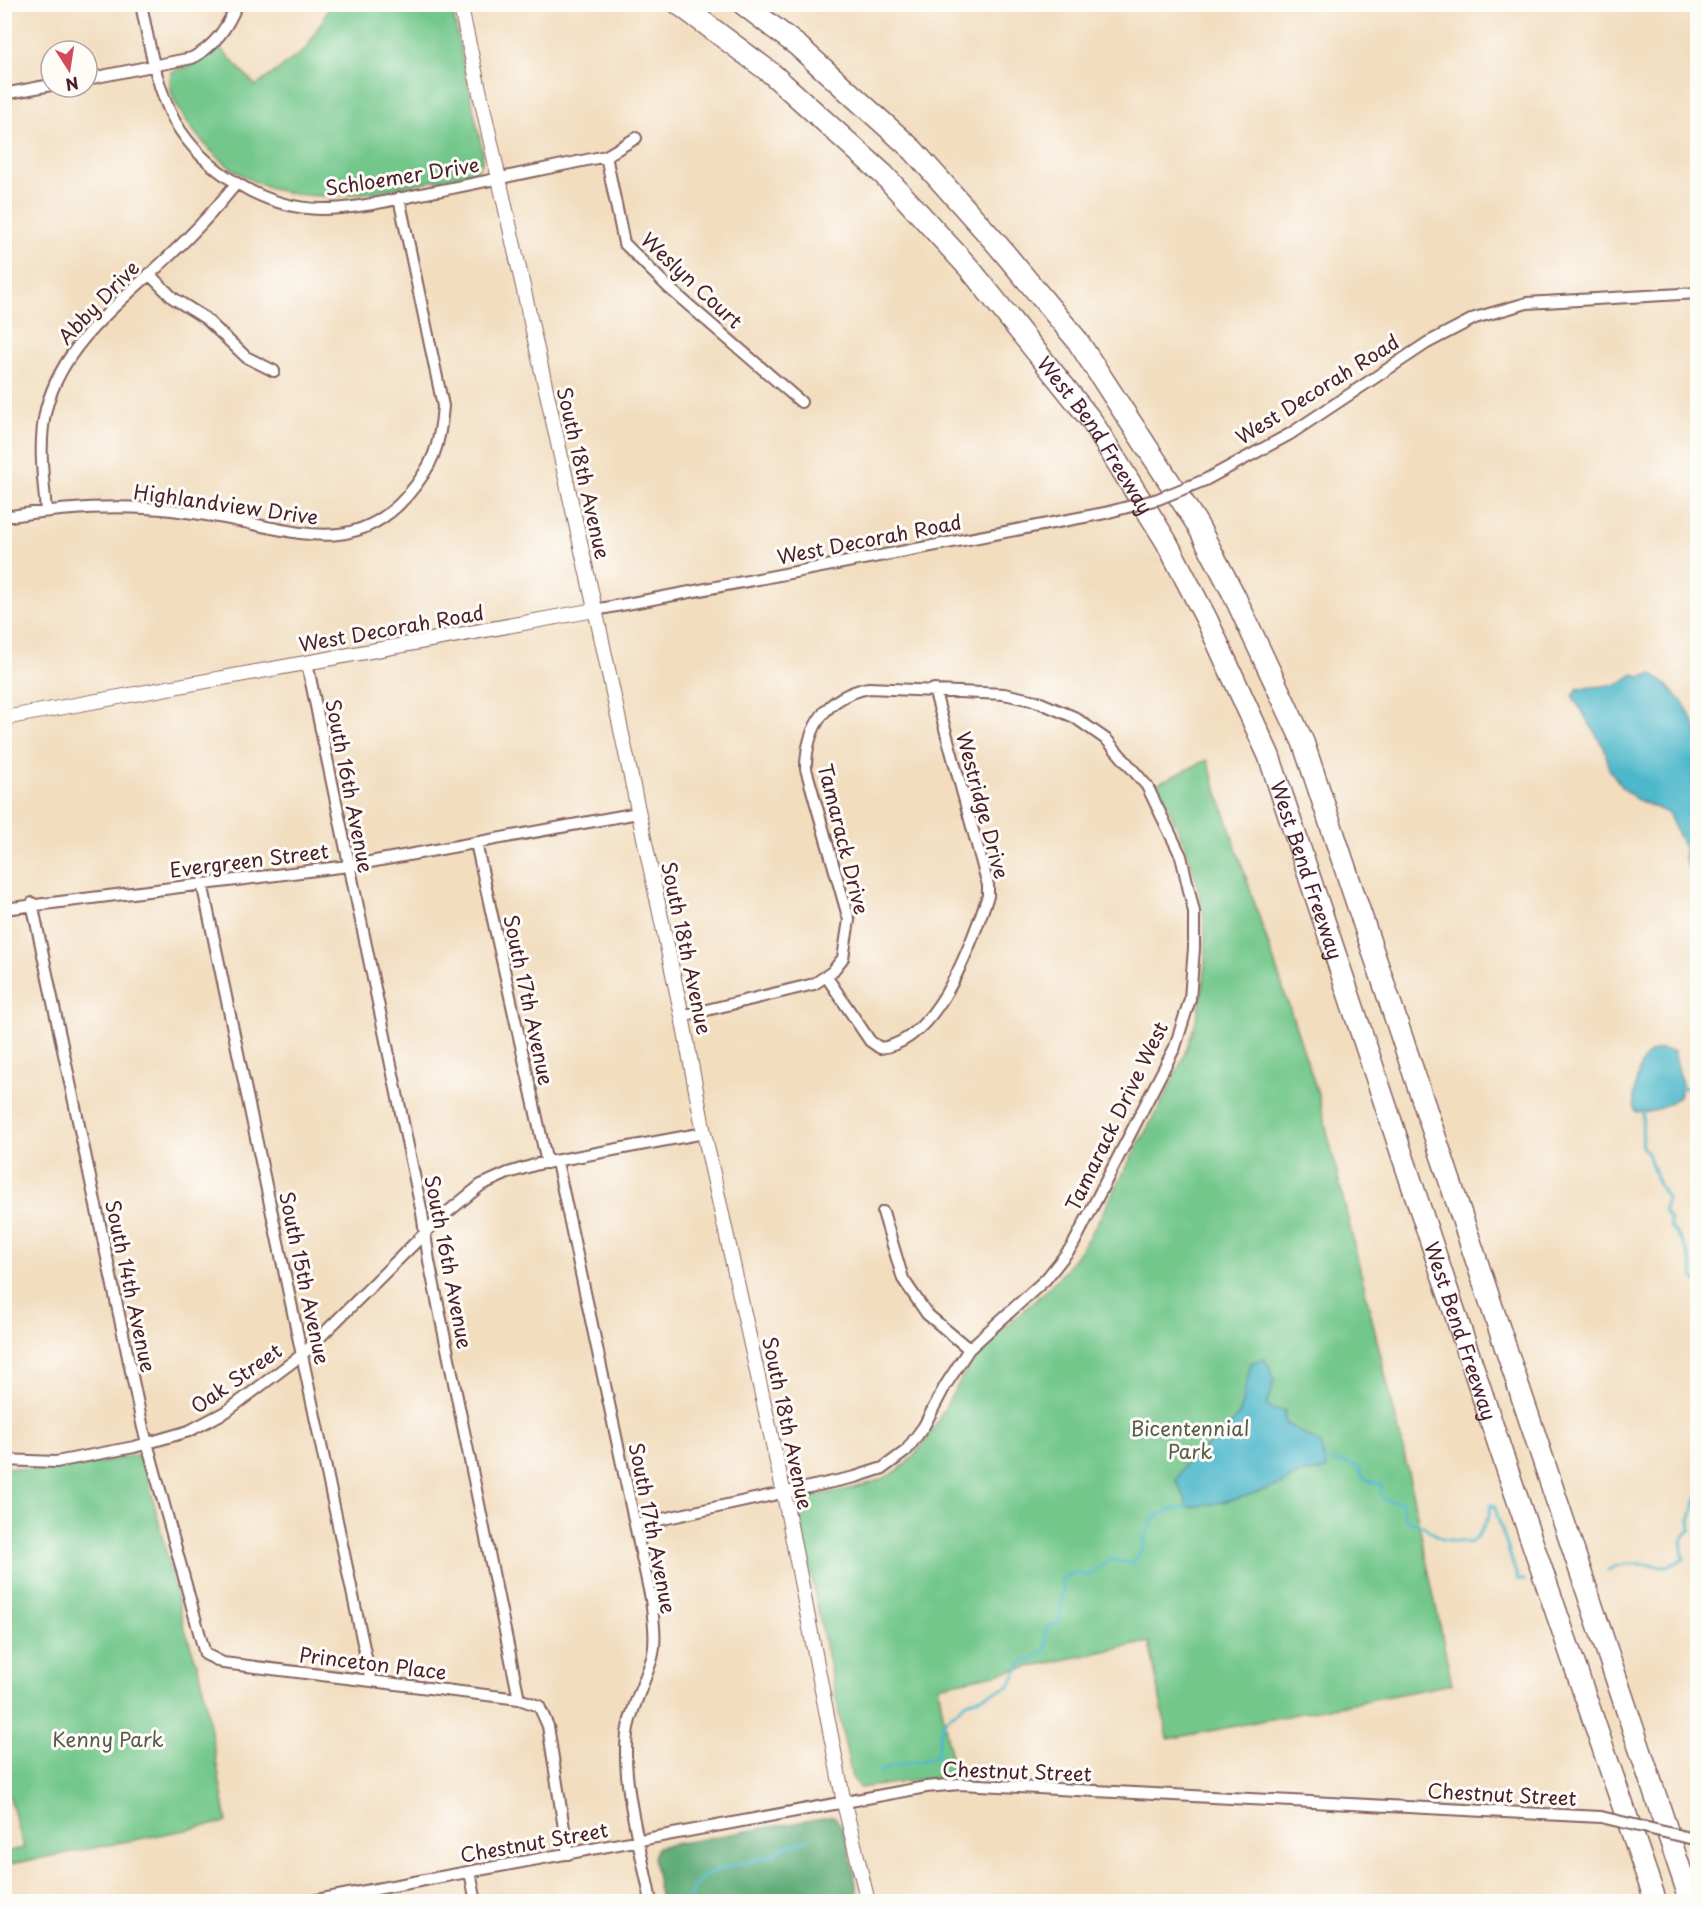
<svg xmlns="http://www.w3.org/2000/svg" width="1702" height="1906" viewBox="0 0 1702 1906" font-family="'Playpen Sans',sans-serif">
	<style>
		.green { fill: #73c78b; stroke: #5e735b; stroke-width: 1.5 }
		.forest { fill: #5eac77; stroke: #546651; stroke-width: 1.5 }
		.water { fill: #4eb8cb; stroke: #4c6c7b; stroke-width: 1.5 }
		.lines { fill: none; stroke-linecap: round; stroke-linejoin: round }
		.stream { stroke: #4eb8cb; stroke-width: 3 }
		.minor-casing { stroke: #85625f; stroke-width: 14 }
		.tertiary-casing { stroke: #85625f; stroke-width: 16 }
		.motorway-casing { stroke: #85625f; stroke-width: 24 }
		.minor { stroke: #fff; stroke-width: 10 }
		.tertiary { stroke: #fff; stroke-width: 14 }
		.motorway { stroke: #fff; stroke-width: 21 }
		.minor-bridge-casing { stroke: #85625f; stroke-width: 14; stroke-linecap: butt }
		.minor-bridge { stroke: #fff; stroke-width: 10 }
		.labels { text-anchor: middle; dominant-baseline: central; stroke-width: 6; stroke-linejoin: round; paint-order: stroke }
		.street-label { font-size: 20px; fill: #4a1f2b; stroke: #fdfcf7 }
		.park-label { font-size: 20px; fill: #585a4d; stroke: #fdfcf7 }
	</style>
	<rect width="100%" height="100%" fill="#fdfcf7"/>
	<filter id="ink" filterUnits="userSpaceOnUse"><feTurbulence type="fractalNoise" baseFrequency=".0167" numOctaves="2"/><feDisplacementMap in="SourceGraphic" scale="12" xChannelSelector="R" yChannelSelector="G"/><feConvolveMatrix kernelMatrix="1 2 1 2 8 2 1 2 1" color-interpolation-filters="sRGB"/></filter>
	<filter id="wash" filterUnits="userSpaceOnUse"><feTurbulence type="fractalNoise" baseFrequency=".008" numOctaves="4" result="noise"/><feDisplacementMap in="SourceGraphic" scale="24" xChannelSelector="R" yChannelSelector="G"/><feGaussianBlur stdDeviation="1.35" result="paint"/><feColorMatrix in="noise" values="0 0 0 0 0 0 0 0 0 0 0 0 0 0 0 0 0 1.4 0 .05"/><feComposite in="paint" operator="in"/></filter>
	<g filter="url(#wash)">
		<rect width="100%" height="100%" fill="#f2ddbf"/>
		<path class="green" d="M331,5H451L483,154L482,162L477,170C454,178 429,181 405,186C317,204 248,205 190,126C180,112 164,89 172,72L195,64L220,48L256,86L306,49Z
			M1207,760L1318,1094L1404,1453L1452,1684L1168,1739L1149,1642L938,1686L954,1775L860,1788L852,1778L797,1505L801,1499L809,1497C835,1491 864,1488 888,1476C933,1453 945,1395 976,1357C1002,1324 1040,1302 1067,1268C1096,1232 1115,1188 1137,1147C1155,1114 1175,1081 1188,1045C1223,950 1203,871 1156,784Z
			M134,1455L140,1456L144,1461L184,1627L201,1676L227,1822L5,1865V1852L24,1848L5,1780V1467C50,1474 90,1466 134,1455Z"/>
		<path class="forest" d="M834,1816C850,1832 854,1879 859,1901H661L653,1857L657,1847Z"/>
		<path class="water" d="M1633,674L1641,677L1652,674C1675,690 1689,706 1698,733L1697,883L1689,870L1684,856V848L1668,813L1636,799L1623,788L1609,769L1605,749L1573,697L1577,689L1619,684Z
			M1661,1049L1674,1052L1682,1084L1679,1097C1666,1105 1650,1117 1635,1111C1631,1100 1638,1063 1647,1055C1650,1052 1657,1050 1661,1049Z
			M1264,1358C1277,1379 1276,1381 1267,1404L1271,1410H1285V1423L1320,1444L1327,1469C1319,1473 1313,1471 1304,1473C1295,1475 1288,1482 1279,1485C1249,1496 1218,1505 1187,1507L1185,1498L1176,1481L1185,1464L1226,1430L1240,1413L1251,1363Z"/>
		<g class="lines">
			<path class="stream" d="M1681,1088L1698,1087
				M1643,1114C1641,1126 1644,1136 1642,1147C1654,1157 1652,1180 1667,1197L1664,1211L1670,1220V1227C1683,1238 1692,1261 1694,1278L1698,1281
				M1325,1462H1344L1359,1468L1363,1478L1381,1485V1494L1386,1501L1402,1502L1405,1519L1422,1525L1442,1539L1470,1543C1481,1534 1490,1519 1491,1505H1494L1518,1580H1524
				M1608,1570C1626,1559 1646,1566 1665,1566C1673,1566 1677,1561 1684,1559C1681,1547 1679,1537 1691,1530L1690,1520L1698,1495
				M879,1772C899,1762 918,1764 937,1756L942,1724L965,1703L1010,1686L1021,1663L1033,1659L1046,1650L1045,1633L1048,1626L1059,1623L1063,1591L1061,1579C1071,1573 1077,1569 1087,1577L1111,1559L1132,1564C1157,1538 1132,1514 1187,1507
				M690,1902C687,1871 742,1863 765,1858C772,1857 775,1852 781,1849C788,1844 799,1844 807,1840"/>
		</g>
	</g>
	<g filter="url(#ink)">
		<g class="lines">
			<g class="minor-casing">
				<path id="minor" d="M141,4C149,43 156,87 175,122C204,171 263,208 321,209C361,209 403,197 442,190C497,179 552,167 606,156L636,138
					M87,79L192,58C215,46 227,28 237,4
					M4,94L51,85
					M606,156L624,243L669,288L801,402
					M149,274L173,298L205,318L246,357L274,371
					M1205,480L1290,434L1427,343L1475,318L1527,303L1698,293
					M46,510C43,477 38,443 46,409C63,344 117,305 164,261C190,237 214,211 236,184
					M4,517C60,508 116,504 172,510C194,513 217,516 239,521C303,534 357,553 407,496C433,466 440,446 443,406L399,198
					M595,610L1105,513
					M307,663L422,1213L429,1261L519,1699
					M476,843L547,1163
					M202,883L371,1681
					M32,903L143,1428L205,1654L223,1663L519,1699L539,1706L548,1726L568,1854
					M4,909L348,866L638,813
					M826,976L870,1041L880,1048C939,1042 971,942 988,896V885L934,689
					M557,1162L651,1599C653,1618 657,1640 652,1658C645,1682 633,1704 628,1728C619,1777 642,1852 651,1902
					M883,1212L903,1279L927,1314L969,1349
					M4,1460L56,1462L134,1447L189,1431L227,1411L303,1354L438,1220L481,1185L508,1173L538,1164L704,1133
					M635,1525L855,1477L883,1468L906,1451L924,1426L945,1386L969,1349L1046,1279L1073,1245L1175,1047L1190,999L1194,948V912L1181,856L1147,786L1107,740L1074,717L1036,701L1004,694L869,688C827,696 806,726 806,769L849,920L843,958L832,972L814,984L682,1016
					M470,1872L476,1902
					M306,1902L926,1787L960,1784L1601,1817"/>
			</g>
			<g class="tertiary-casing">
				<path id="tertiary" d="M460,4L599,627L682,1016L704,1133L784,1494L844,1803L868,1902
					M4,718L595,610"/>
			</g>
			<g class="motorway-casing">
				<g id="motorway">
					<path id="s1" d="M679,4L771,73L884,175L970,269L1091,420L1166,541L1207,620L1269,756L1506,1466L1656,1902"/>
					<path d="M743,4L798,46L913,150L996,243L1077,340L1197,524L1233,593L1303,742L1691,1902"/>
				</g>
			</g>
			<use href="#minor" class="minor"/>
			<use href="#tertiary" class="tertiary"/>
			<use href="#motorway" class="motorway"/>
			<g class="minor-bridge-casing">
				<path id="minor-bridge" d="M1105,513L1158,499L1205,480
					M1601,1817L1698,1840"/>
			</g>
			<use href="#minor-bridge" class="minor-bridge"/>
		</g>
	</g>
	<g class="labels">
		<g class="street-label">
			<text transform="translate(402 176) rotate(-9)">Schloemer Drive</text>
			<text transform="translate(692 280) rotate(43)">Weslyn Court</text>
			<text transform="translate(98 302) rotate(-46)">Abby Drive</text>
			<text transform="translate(1317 389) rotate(-32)">West Decorah Road</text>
			<text stroke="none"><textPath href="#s1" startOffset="603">West Bend Freeway</textPath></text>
			<text transform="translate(584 473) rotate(77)">South 18th Avenue</text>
			<text transform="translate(226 504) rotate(8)">Highlandview Drive</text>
			<text transform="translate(869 539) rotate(-11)">West Decorah Road</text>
			<text transform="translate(391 628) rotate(-10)">West Decorah Road</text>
			<text transform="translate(350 786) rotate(79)">South 16th Avenue</text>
			<text transform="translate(983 805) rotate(75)">Westridge Drive</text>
			<text transform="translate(844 839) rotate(76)">Tamarack Drive</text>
			<text transform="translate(249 860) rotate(-7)">Evergreen Street</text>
			<text stroke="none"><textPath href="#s1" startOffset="1089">West Bend Freeway</textPath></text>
			<text transform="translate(687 948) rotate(78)">South 18th Avenue</text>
			<text transform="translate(529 1000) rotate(78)">South 17th Avenue</text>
			<text transform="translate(1116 1116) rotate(-64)">Tamarack Drive West</text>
			<text transform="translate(449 1262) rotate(79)">South 16th Avenue</text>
			<text transform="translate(305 1278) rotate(78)">South 15th Avenue</text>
			<text transform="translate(131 1286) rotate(78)">South 14th Avenue</text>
			<text stroke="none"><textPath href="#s1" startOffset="1575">West Bend Freeway</textPath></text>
			<text transform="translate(236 1378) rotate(-35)">Oak Street</text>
			<text transform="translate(788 1423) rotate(78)">South 18th Avenue</text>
			<text transform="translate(653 1528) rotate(79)">South 17th Avenue</text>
			<text transform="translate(373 1663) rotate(7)">Princeton Place</text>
			<text transform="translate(1017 1771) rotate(2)">Chestnut Street</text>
			<text transform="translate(1502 1794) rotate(3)">Chestnut Street</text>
			<text transform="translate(534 1842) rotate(-10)">Chestnut Street</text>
		</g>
		<g class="park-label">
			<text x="1190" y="1428">Bicentennial<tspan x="1190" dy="23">Park</tspan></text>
			<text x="108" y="1739">Kenny Park</text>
		</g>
	</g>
	<rect width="1702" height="1906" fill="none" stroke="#fdfcf7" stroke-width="24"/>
	<g transform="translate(69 69) rotate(168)"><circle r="28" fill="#fdfcf7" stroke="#b5a4a5" stroke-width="1.5"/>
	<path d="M0-4.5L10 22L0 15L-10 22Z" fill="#d1495b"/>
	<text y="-9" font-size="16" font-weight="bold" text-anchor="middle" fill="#4a1f2b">N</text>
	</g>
</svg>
